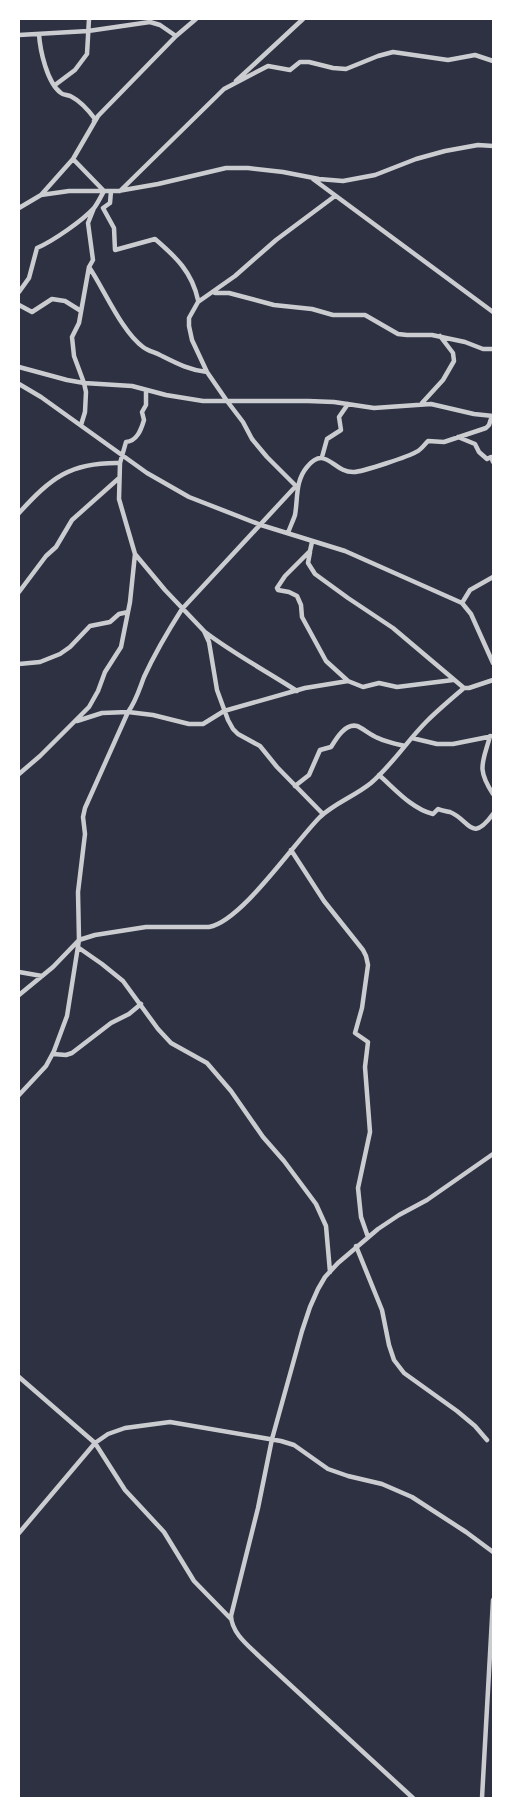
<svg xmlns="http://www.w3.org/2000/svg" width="512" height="1817" viewBox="0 0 512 1817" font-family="'Fira Sans',sans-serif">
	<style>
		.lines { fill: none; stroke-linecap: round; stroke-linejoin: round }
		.minor { stroke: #caccd0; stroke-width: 4.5 }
	</style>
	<rect width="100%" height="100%" fill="#2d3142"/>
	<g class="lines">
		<path class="minor" d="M39,34C40,50 47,83 61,93C63,95 69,95 72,97C80,101 89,111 95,119L94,121
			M19,35L88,31L150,22L160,25L176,36
			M236,81L303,19
			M55,85L75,70L87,54L89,19
			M313,179L493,312
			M111,191L110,203L103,208L114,228L115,250L155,239C176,257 192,272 198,300
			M120,191L224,89L268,66L290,70L300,62H309L333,68L346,69L378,56L393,52L448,60L475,55L493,61
			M41,195L69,191H118L158,184L226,168H248L283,172L319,179L343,181L375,175L416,159L445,151L478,145L493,146
			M19,208L41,195L73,159L98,116L176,36L196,19
			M89,267C104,289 122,332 143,347C148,351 154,352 160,355C176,363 189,370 207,372
			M19,292L29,278L37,248C53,241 82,221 94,208C98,203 101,196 104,191L73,159
			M215,293H229L274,305L312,309L333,315H365L398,334L407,335H432L465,342L483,349H493
			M19,305L32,312L52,299L65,301L81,311
			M19,367L67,380L84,383L132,386L166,395L203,401H308L334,402L374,408L431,404L474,414L493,416
			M19,384L41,397L147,473L189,497L261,525L345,551L462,603L471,614L493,663
			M422,403L443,380L454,361L453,353L440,336
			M81,425L85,412L86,392L84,383L74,356L72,337L79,323L89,267L93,260L88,223L94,208
			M458,437L475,444L479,452L487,459L491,457L493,462
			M322,457L327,439L341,430L339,417L348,404
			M298,488L267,457L252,439L243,422L227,401L207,372L192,340L189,326V318L198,302L235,276L276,240L335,196
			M19,513C51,478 70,462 120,463
			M288,533C290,527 293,521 295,515C298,499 295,481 307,467C326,444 333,473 354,472C362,472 410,456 416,452C421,450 424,445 428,441L444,442L486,428L489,425L492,416
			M312,542L310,551L285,576L277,588L278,590L289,592L297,596L301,605L302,617L326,661L348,681L363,687L379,683L397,687L453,680
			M310,552L308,563L315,574L348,598L393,628L464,688
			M135,554L165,590L204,631L209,642L217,690L228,720L233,729L238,734L260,746L277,767L323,814
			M19,592L46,556L56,547L72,520L118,479
			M462,603L470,590L493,577
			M205,632C234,654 266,671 297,691
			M19,664L40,662L60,654L70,647L90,626L110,622L119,614L128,612
			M77,721L102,713L128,712L153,715L189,724H203L224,711L305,688L348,681
			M490,736C483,763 476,768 493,794
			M412,738L437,744H453L493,736
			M19,774L40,756L89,707L98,691L105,672L121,647L130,602L135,554L119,499L120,463L126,442C137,441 141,430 144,420L142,412L146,405V390
			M379,775C395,789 412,809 433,814L438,809C442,811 446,811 450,812C470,820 471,844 493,814
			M295,786L309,775L320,750L331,747C336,739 345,723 357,726C361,727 372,736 378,738C386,742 396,744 405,746
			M291,850L324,901L363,950L366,956L368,965L362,1008L355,1033L368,1042L365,1067L370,1132L358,1188L361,1217L368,1237
			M79,948L102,964L123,981L158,1029L171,1043L207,1063L231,1091L263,1137L284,1161L316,1204L326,1226L330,1272
			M19,972L42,976
			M19,995L53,967L79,940L95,935L146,927H209C242,921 294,843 320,817C335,803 355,796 371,783C392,765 407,741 427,721C438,710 451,699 464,688H469L493,680
			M53,1054L66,1055L72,1053L111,1023L129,1014L141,1004
			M19,1095L46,1066L54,1051L67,1016L79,940L78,892L85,834L83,817L85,808L128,712C136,701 139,690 144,677C155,653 168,631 182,609L296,486
			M356,1246L382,1310L389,1345L394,1360L404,1373L457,1411L475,1426L487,1440
			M19,1377L95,1443L125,1490L164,1532L194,1581L231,1619
			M19,1533L95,1443L108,1434L125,1428L170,1422L281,1441L294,1445L328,1469L348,1476L382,1484L412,1497L466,1532L493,1552
			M413,1798L261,1658C249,1646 232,1634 231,1616L258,1508L272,1439L302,1331L310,1307L318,1289L325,1277L338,1263L378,1229L399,1215L427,1200L493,1154
			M482,1798L493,1600"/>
	</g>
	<rect width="512" height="1817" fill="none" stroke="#ffffff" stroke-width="40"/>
</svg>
